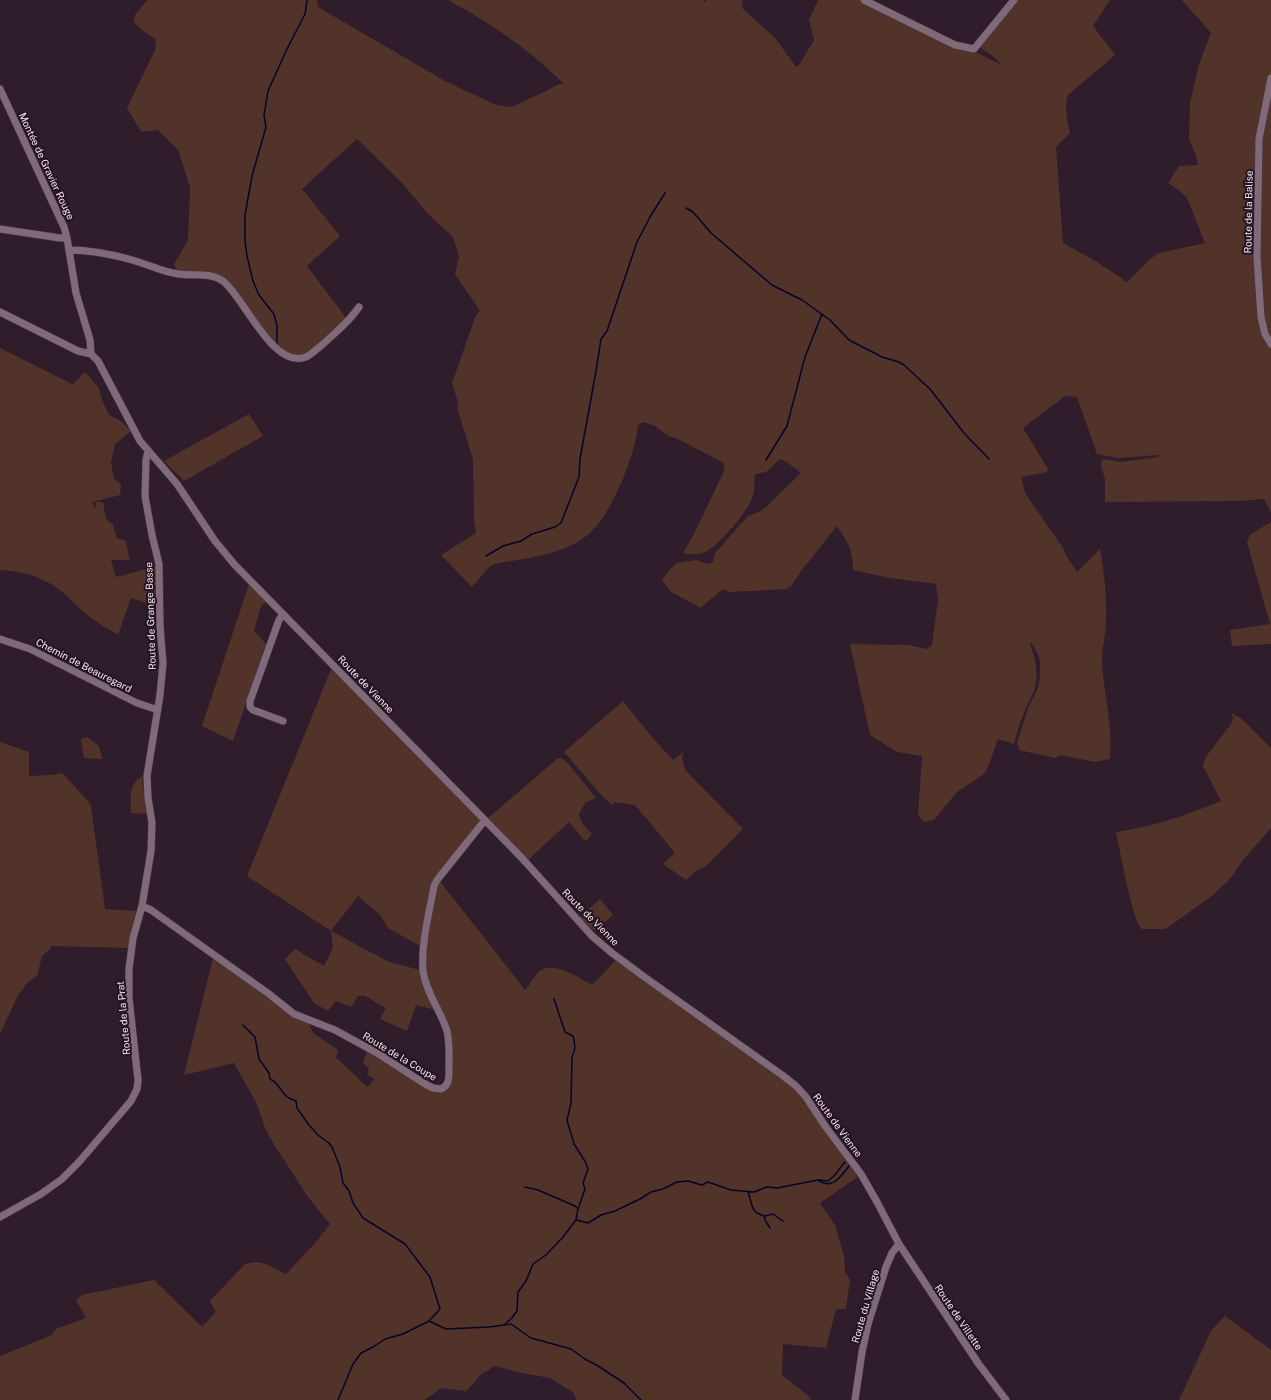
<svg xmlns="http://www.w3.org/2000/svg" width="1271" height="1400" viewBox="0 0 1271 1400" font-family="'Public Sans',sans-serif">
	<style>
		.green { fill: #52332a }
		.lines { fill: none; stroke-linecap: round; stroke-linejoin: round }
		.stream { stroke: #050429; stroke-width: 1.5 }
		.minor-casing { stroke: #473843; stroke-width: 8 }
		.minor { stroke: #806979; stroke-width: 7 }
		.labels { text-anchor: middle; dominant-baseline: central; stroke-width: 4; stroke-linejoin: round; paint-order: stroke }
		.street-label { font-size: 10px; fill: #f1e4ed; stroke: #251421 }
	</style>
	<rect width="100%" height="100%" fill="#301d2b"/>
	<path class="green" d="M147,0H317L318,7L445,81L496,105L512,107L546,91L559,84H564C529,49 492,24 448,0H702L705,2L707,0H742L743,9L776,39L796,67L799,65L814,40L809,20L818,0H861L963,51L977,53L1002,65L993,56L979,47L1017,0H1110L1093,26L1115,55L1068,95C1064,108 1067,120 1070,133L1056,147L1063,243L1097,262L1127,282L1150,259L1159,253L1205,243L1187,198L1180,191L1168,183L1179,166L1198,165L1196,156L1189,138L1190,103L1199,64L1211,33L1182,0H1271V340L1266,330L1259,270L1261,158H1255L1258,307L1271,347V513L1264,499L1239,501L1105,502C1105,495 1105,488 1105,481C1105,472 1099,470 1102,459L1121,462L1159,457L1158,455L1119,458L1097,454L1077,397L1065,396L1023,428L1048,469L1047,472L1021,477L1025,493L1063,548L1066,555L1077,572L1100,549C1104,572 1107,596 1106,619C1106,634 1102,647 1102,662C1104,695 1113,726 1110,759L1095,762L1061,755L1055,758L1019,750L1017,743L1028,708L1038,688L1040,676V662L1038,654L1031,642L1030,645C1036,659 1039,675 1034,691C1032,697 1028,702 1026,708C1021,719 1017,732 1014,744L998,739L988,767L984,774L957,792L934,820L924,822L918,815L922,756L897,752L870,735L850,644L908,645L927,649L932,645L938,600L936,584L890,578L853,570C853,550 848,542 837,526L802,570L791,586L786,589L729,592L723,589L700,608L670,591L662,579L676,563L696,560L707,564L713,562L715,553L748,516L761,511L766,507L801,473L787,462L780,459L766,472L755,474C754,481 755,489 753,496C749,510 720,544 707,551C701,555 689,555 683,553L694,534L724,471V463L676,438C668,437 665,434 659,429C656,425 648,424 643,422L638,425C636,446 629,462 622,481C613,501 602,524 585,537C562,555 522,559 494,564L488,568L472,587L441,555L476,533L474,520L473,459L458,411L457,399L452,383L476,315L480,311L455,274L459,257L453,237L428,214L403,184L357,139L302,189L340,236L307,266L347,319L306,355H290L276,345L224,280L176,271L174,264L188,240L190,187L178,150L158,130L141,132L127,108L155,50L156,39L143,31L134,22L135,15Z
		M0,348L72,384L71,386L85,372L99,388L102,400L109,415L121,421L131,431L115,444L111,462L114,479L121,484L120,495L92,502L95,509L96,502H103L106,519L113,525L117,539L125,540L130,560H111L116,577L158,566L155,606L131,598L118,635C109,629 99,624 90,617C81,610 73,602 65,594C46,578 25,571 0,570Z
		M249,414L263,436L184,481L164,461Z
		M1271,522V644L1232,646L1230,630L1270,624L1247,542L1250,535Z
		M249,584L267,601L261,606L254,631L266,644L233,741L202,726Z
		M332,667L482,821L437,875L422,943L420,946L388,928L381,916L358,896L331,931L389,962L420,970L436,1010L416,1005L407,1031L380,1019L386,1008L365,996H358L351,1007L336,1001L328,1011L314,1003L285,959L295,949L324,966L333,948L331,931L247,876Z
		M623,701L650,735L673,760L683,752L682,758L685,770L743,829L705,867L697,870L686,880L663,864L675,853L635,805L614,802L612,805L605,799L564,752Z
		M1232,713L1242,719L1271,748V828L1243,860L1230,879L1213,895L1167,928L1163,929H1142C1132,920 1120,850 1116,832C1153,827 1186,815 1221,801L1203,766L1205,758L1231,724L1233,719Z
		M87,737L99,746L102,759L84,758L81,739Z
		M0,742L29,752V776L53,775L62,773L88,801L91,806L105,909L136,911L128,948L51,946L50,949L42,956L37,976L27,983L17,997L0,1034Z
		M561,758L566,761L596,798L585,803L579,814L582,823L592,834L588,839L585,841L569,822L528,860L488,818L557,759Z
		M142,776L146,814L131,813C131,798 128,785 142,776Z
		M439,880L525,990C531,984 534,975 541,970C556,962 579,978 592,985L617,959L790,1085L805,1102L859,1176L820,1203L835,1225L844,1256L845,1271L850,1280L846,1309H836L826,1348L783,1344L782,1375L811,1398L810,1400H576L574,1393L550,1378L517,1372L495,1366L480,1375L474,1383L466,1391L442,1388L424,1400H0V1356L52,1335L56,1329L86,1318L76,1300L82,1295L154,1280L202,1327L216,1312L210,1301L245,1264L256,1262L266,1264L286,1274L316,1242L330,1224L308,1197L275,1146L265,1128L256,1102L234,1063L184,1075L213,958L308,1022L313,1033L338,1050L336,1058L340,1061L367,1087L375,1079L367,1075L369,1069L363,1062L367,1051C377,1055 384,1062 392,1067C410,1078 424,1084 444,1091L451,1053L426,977L425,951L436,887Z
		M600,899L613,915L596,930H593L580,917Z
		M1225,1316L1271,1350V1400H1179L1211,1331Z"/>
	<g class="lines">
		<path class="stream" d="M686,208L693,212L711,233L772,285L802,300L830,320L849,340L882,357L899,362L904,365L930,389L964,433L989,459
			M277,344V326L274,314L259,295L253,281L247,256L245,241V215L252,176L266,127L264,115L268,91L287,49L305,14L307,0
			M766,460L787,426L805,357L822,314
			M486,556L503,546L521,541L532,534L555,527L561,523L579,477L580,459L596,371L601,339L607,331L637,242L650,217L665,193
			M243,1025L255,1037L259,1059L269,1073L270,1079C280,1083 281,1094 289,1098C291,1099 294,1100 296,1101L297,1108L309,1125L319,1136L329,1143L332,1147L340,1167L343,1183L349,1191L353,1203L363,1218L405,1244L430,1277L440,1309L429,1321
			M818,1180C832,1191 841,1176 849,1166
			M525,1187L538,1190L575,1206L578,1209
			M748,1192C753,1205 750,1212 764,1216L766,1222L770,1228
			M765,1216L773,1214L783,1221
			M576,1220L588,1223L601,1215L615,1211L640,1199L651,1192L663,1189L677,1182L688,1181L702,1185L708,1182L731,1190L754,1192L767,1187L777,1188L818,1180L828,1181L834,1176L845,1162
			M505,1324L511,1319L517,1311L518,1292L526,1281L533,1264L546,1255L563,1237L576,1220L578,1209L585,1189L583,1183L588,1169L586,1163L574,1144L567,1120L571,1103L572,1057C576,1050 575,1044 573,1036L565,1032L554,999
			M338,1400L353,1364L361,1353L373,1347L385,1339L403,1334L429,1321L446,1329L489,1327L511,1324L531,1338L571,1349L585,1359L598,1366L624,1383L641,1400"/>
		<g class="minor-casing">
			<path id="minor" d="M864,0L955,45L974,49L1014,0
				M1271,78L1259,139L1257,257L1261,317L1265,334L1271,344
				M0,89L64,227L67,238L76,293L90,340L91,354L98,361L140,441L177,484L215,541L234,564L521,857L592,936L612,953L643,976L782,1075L796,1086L806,1097L825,1126L861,1174L877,1202L899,1244L978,1363L1006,1400
				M0,229L60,238H67
				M69,250C90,250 111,254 132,260C147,264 162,272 178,274C193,276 210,272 223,281C244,297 273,370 306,357C312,354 318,348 323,344C336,332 349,322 359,307
				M0,312L78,351L91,354
				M0,639L30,649L137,703L158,710
				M283,721L253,710L250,707V701L279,620L283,614
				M142,906L151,910L269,994L294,1014L335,1030L377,1053L425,1084L433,1088L441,1089C450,1085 449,1077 449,1068C449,1056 450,1043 447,1031C441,1011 426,993 423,971C421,943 429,914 434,886L437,880L485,820
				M0,1217L41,1194L62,1179L79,1162L131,1101L137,1089L138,1080L129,998V969L133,938L142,906L151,851L152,823L148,798L147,776L160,695L163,663L160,626L159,564L152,535L145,496L146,460L148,451
				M855,1400L862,1352L868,1324L886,1267L892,1253L899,1244"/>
		</g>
		<use href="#minor" class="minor"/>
	</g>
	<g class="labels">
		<g class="street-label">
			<text transform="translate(47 166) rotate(65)">Montée de Gravier Rouge</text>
			<text transform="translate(1248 212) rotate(-89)">Route de la Balise</text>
			<text transform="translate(150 616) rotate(-92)">Route de Grange Basse</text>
			<text transform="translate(84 665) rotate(27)">Chemin de Beauregard</text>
			<text transform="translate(366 684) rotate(46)">Route de Vienne</text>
			<text transform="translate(591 917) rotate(45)">Route de Vienne</text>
			<text transform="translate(123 1018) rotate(-95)">Route de la Prat</text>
			<text transform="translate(400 1056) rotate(31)">Route de la Coupe</text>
			<text transform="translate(838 1125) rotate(54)">Route de Vienne</text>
			<text transform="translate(865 1306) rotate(-74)">Route du Village</text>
			<text transform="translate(959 1317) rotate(56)">Route de Villette</text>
		</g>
	</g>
</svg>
